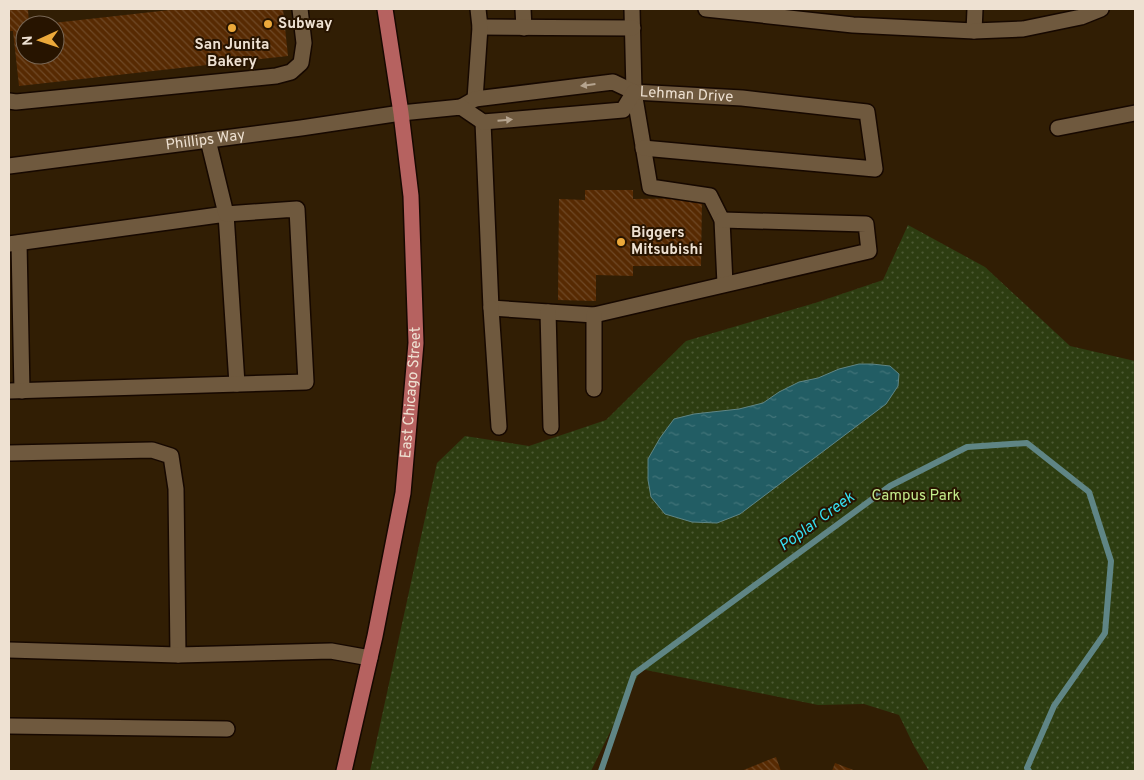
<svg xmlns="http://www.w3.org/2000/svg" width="1144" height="780" viewBox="0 0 1144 780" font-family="Overpass,sans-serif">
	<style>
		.park { fill: url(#park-dots) }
		.water { fill: url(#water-ripples); stroke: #5f8585 }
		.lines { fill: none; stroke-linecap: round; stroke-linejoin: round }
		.stream { stroke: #5f8585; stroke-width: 6 }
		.building { fill: url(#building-back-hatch) }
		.minor-casing { stroke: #160800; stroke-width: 18 }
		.major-casing { stroke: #160800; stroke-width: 18 }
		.minor { stroke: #6f593e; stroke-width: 15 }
		.major { stroke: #b66260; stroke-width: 15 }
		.oneway { fill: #b5a48f }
		.poi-dot { fill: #eca93a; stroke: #271400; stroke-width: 2 }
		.labels { text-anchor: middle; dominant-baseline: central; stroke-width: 4; stroke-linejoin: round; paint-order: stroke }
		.poi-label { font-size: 15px; font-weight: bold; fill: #eee1d2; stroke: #271400; text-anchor: start }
		.street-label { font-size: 15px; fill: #eee1d2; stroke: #271400 }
		.park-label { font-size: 15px; fill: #c3eb8a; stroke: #271400 }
		.water-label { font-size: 16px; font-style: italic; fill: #35def0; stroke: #271400 }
	</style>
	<defs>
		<pattern id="park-dots" width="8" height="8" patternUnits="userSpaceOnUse" patternTransform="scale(1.25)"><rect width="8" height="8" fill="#2d3d11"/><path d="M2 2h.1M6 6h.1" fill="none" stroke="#4c5933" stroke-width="1.8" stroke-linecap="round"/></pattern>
		<pattern id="water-ripples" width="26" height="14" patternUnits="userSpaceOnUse" patternTransform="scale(1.25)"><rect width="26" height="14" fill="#225d64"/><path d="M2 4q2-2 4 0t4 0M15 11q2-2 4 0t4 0" fill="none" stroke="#427479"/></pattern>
		<pattern id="building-back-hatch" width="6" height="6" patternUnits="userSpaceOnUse" patternTransform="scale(1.25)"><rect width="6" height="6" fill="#572a02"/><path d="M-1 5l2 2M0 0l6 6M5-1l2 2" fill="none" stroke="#6f4926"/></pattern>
	</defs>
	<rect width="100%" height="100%" fill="#311e04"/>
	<path class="park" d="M908,225L985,267L1070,346L1135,361V771H929L914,746L899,715L864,704L818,705L641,669L591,771H370L437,463L465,436L529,446L606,420L686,341L815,303L883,280Z"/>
	<path class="water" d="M859,364H872L890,366L899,374L898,386L886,404L740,514L717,523L692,522L665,514L651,497L648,480V459L660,438L674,419L694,414L739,409L763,403L779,392L799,382L818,378L839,369Z"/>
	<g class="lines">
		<path class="stream" d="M601,771L634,674L890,486L967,447L1027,443L1089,492L1111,561L1105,633L1054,706L1027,768L1029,771"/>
	</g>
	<path class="building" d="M9,9H28L29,25H25V55H55V25H44V24L179,9H283L288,56L19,86L13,31H9Z
		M585,190H633V199L702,198L701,266H633V276L596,275V301L558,300L559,199L585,200Z
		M776,757L781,771H741Z
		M835,763L856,771H832Z"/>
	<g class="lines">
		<g class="minor-casing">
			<g id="minor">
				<path d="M523,9L524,28"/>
				<path d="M632,9L634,92L650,187L710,196L722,220L725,284"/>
				<path d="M706,9L853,25L974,31L975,9"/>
				<path d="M480,27L633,28"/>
				<path d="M974,31L1023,29L1081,17L1101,9"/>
				<path d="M475,99L480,27L478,9"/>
				<path d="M9,101L16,102L276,76L291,72L301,63L304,43L300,9"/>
				<path id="s1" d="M461,107L475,99L613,82L634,92L742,98L867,112L875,169L643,148"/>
				<path d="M483,122L491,308L594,315L869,251L866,224L722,220"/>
				<path d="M1058,128L1135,113"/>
				<path id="s2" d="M9,166L301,128L401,113L461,107L483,122L623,110L634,92"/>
				<path d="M19,243L22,391"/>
				<path d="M9,244L226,214L237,384"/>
				<path d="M491,308L499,427"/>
				<path d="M548,312L551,427"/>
				<path d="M594,389V315"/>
				<path d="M9,391L306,382L297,209L226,214L208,140"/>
				<path d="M9,453L152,450L171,456L176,489L178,655"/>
				<path d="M9,650L178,655L331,651L370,658"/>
				<path d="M9,726L227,729"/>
			</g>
		</g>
		<g class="major-casing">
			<g id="major">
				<path id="s3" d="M344,771L375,636L403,493L416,343L411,196L401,113L385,9"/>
			</g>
		</g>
		<use href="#minor" class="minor"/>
		<use href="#major" class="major"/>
	</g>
	<defs><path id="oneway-solid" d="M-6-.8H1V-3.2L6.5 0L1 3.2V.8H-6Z" transform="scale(1.25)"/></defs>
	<g class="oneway">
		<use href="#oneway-solid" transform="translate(588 85) rotate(173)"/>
		<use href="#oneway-solid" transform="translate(505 120) rotate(-5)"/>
	</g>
	<g class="poi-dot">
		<circle cx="268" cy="24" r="5"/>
		<circle cx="232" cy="28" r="5"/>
		<circle cx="621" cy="242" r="5"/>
	</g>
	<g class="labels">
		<g class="poi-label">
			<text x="278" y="24">Subway</text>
			<text x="232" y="45" text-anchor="middle">San Junita<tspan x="232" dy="17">Bakery</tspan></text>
			<text x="631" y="233">Biggers<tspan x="631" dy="17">Mitsubishi</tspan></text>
		</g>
		<g class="street-label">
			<text stroke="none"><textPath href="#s1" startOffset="231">Lehman Drive</textPath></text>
			<text stroke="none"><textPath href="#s2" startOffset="198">Phillips Way</textPath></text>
			<text stroke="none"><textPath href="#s3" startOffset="385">East Chicago Street</textPath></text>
		</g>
		<g class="park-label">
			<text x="916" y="496">Campus Park</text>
		</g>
		<g class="water-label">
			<text transform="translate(817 522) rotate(-36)">Poplar Creek</text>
		</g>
	</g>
	<rect width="1144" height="780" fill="none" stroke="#eee1d2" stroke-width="20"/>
	<g transform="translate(40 40) rotate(267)"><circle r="24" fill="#271400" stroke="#776654"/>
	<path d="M0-4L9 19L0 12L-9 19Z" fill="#eca93a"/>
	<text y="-8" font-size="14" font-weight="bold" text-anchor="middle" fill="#eee1d2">N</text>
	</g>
</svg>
